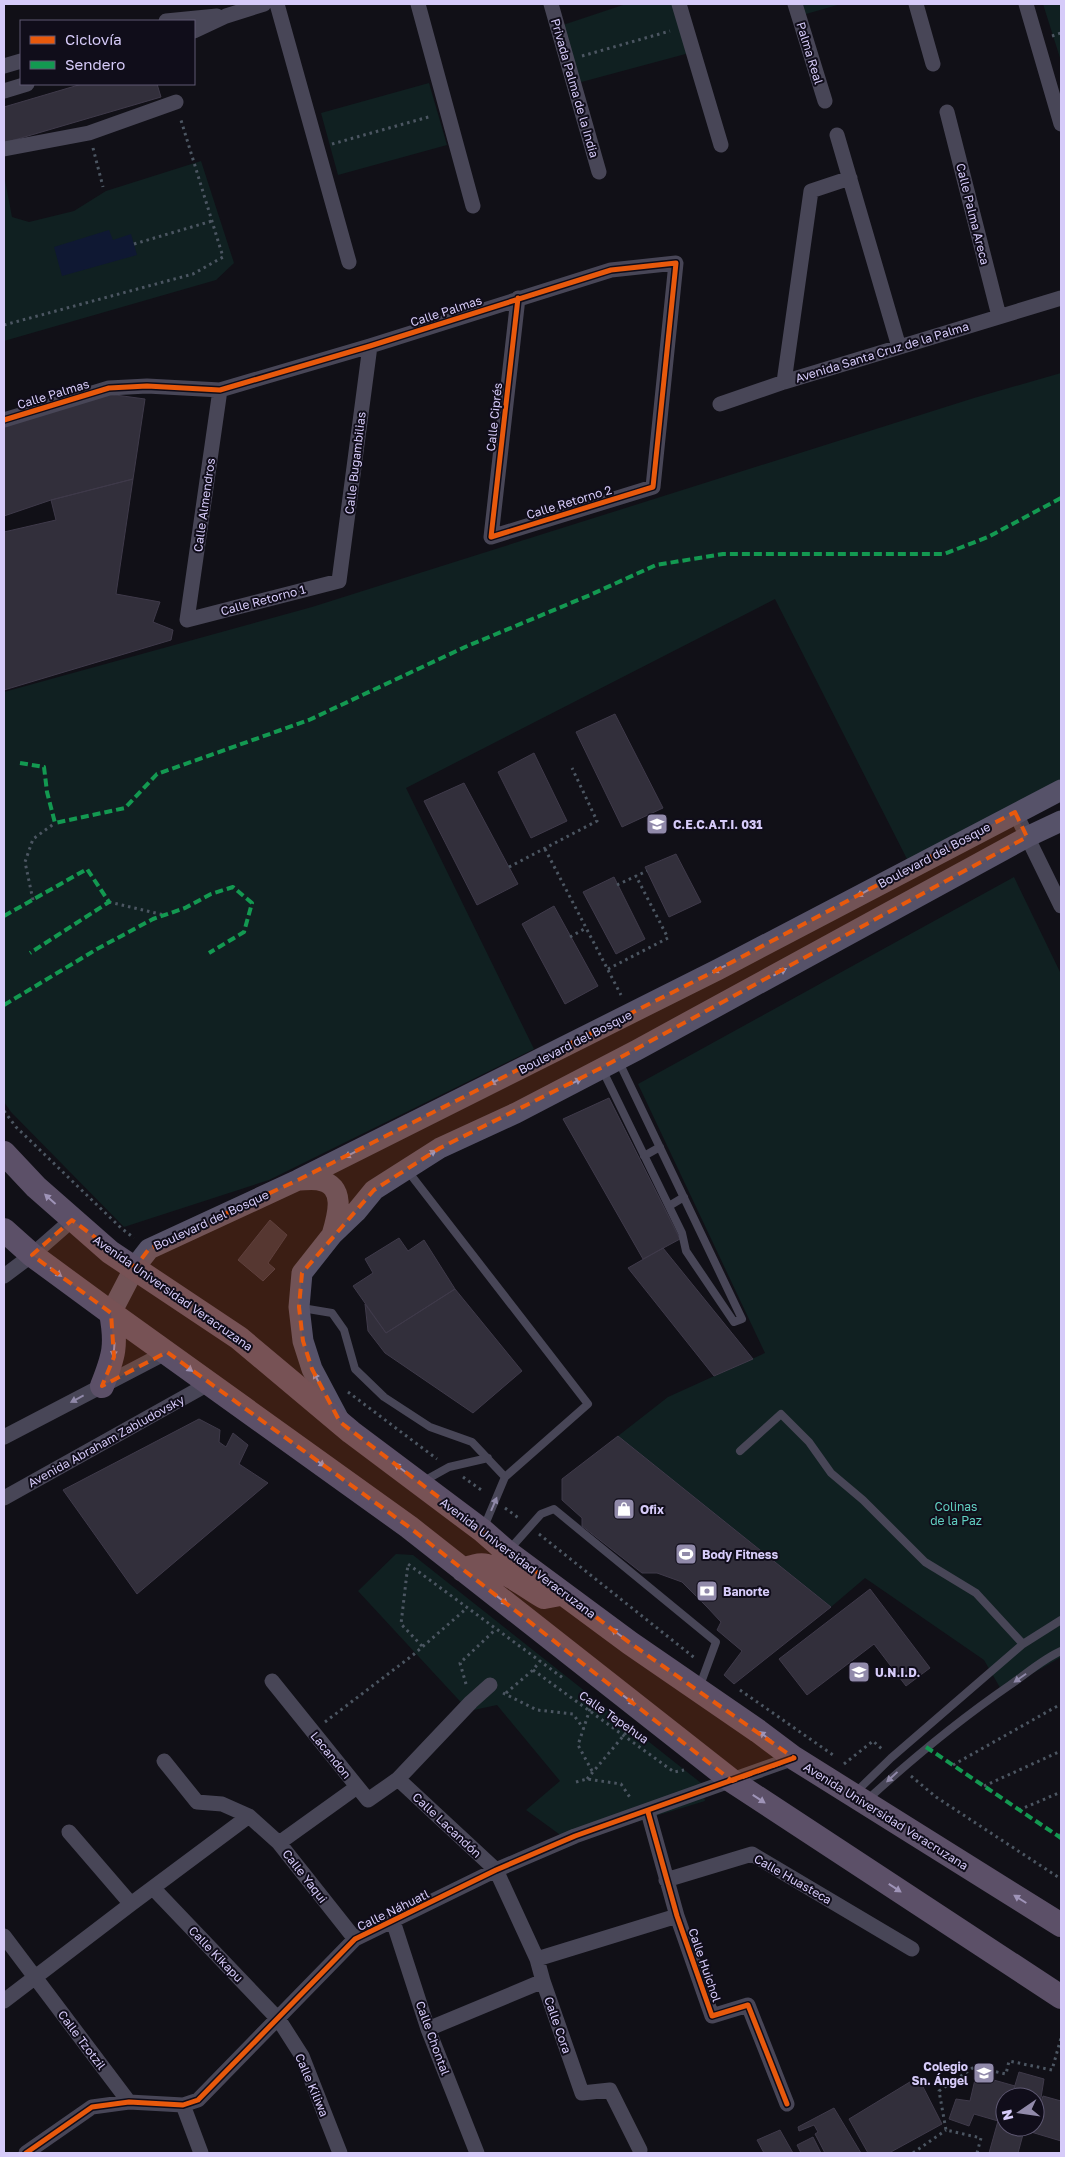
<svg xmlns="http://www.w3.org/2000/svg" width="1065" height="2157" viewBox="0 0 1065 2157" font-family="'Golos Text',sans-serif">
	<style>
		.green { fill: #102021 }
		.water { fill: #0f1833 }
		.building { fill: #322f3b; stroke: #3f3a4a }
		.lines { fill: none; stroke-linecap: round; stroke-linejoin: round }
		.path { stroke: #4c5662; stroke-width: 3; stroke-dasharray: 2.5 4; stroke-linecap: butt }
		.service { stroke: #484657; stroke-width: 8 }
		.minor { stroke: #484657; stroke-width: 15 }
		.secondary { stroke: #565269; stroke-width: 21 }
		.primary { stroke: #5c5068; stroke-width: 24 }
		.quiet { stroke: #139951; stroke-width: 4; stroke-dasharray: 8 4; stroke-linecap: butt }
		.cycleway-casing { stroke: #100d1a; stroke-width: 8 }
		.cycleway { stroke: #e8590c; stroke-width: 5 }
		.oneway { fill: #9c95b8 }
		.oneway2 { fill: #9f94b8 }
		.oneway3 { fill: #8f88a8 }
		.marked { fill: #e8590c; fill-opacity: 0.2; stroke: #e8590c; stroke-width: 4; stroke-dasharray: 10 6; stroke-linejoin: round }
		.labels { text-anchor: middle; dominant-baseline: central; stroke-width: 4; stroke-linejoin: round; paint-order: stroke }
		.street-label { font-size: 12px; fill: #d6cbf9; stroke: #100d1a }
		.poi-label { font-size: 12px; font-weight: bold; fill: #d6cbf9; stroke: #100d1a; text-anchor: start }
		.park-label { font-size: 12px; fill: #61cfc0; stroke: #100d1a }
	</style>
	<rect width="100%" height="100%" fill="#111017"/>
	<path class="green" d="M626,4H679L693,52L574,84L557,27Z
		M795,4H841L799,16Z
		M1043,4H1061V61Z
		M429,83L447,145L338,175L321,113Z
		M201,161L234,263L216,280L4,341V175L12,217L29,222L74,211L106,191Z
		M1061,373V781L908,861L775,599L406,788L534,1049L269,1180L124,1227L11,1112L4,1102V692L312,607L974,398Z
		M1014,877L1061,974V1657L1002,1691L984,1660L865,1578L831,1607L618,1436L668,1397L765,1353L638,1084Z
		M396,1554L413,1555L701,1783L705,1801L570,1842L526,1810L560,1781L497,1705L469,1711L358,1591Z"/>
	<path class="water" d="M109,230L113,240L131,234L137,255L62,276L54,247Z"/>
	<path class="building" d="M82,84H157L161,97L4,143V107Z
		M108,394L145,399L133,479L51,500L4,516V424Z
		M133,479L116,594L160,602L153,622L173,630L171,640L4,690V532L56,520L51,500Z
		M615,714L663,808L622,827L576,732Z
		M534,753L567,821L531,838L498,772Z
		M464,783L518,884L477,905L424,801Z
		M676,854L701,902L669,917L645,867Z
		M614,877L645,939L616,954L583,892Z
		M554,906L598,986L565,1004L522,924Z
		M609,1098L680,1239L643,1259L563,1119Z
		M270,1220L287,1235L268,1263L275,1269L263,1281L238,1260Z
		M399,1238L408,1251L424,1240L455,1289L386,1333L353,1286L373,1273L365,1259Z
		M663,1248L753,1359L714,1376L628,1268Z
		M455,1289L522,1371L473,1413L385,1353L368,1331L365,1304L386,1333Z
		M199,1419L220,1430L219,1442L226,1447L233,1433L248,1445L239,1464L268,1483L137,1594L63,1490Z
		M618,1436L831,1607L734,1684L724,1675L742,1651L717,1630L721,1622L707,1607L682,1582L657,1573H642L582,1526V1518L562,1500V1479Z
		M870,1589L930,1668L906,1686L874,1644L807,1695L779,1659Z
		M1019,2072L1044,2079L1040,2104L1035,2102V2097H1019L1012,2095Z
		M976,2075L1015,2086L1012,2095L1019,2097H1005V2110L1003,2109L998,2121L974,2114L969,2126L949,2119L956,2099L970,2101Z
		M918,2077L942,2124L889,2153H868L849,2119Z
		M1043,2096L1061,2101V2141L1031,2132L1033,2127H1035V2120Z
		M834,2108L861,2153H825L815,2134L818,2132L814,2125L799,2131L798,2127Z
		M998,2121L1005,2124V2127H1025L1018,2153H989Z
		M780,2130L793,2153H764L757,2140Z
		M813,2137L821,2153H801L797,2145Z"/>
	<g class="lines">
		<path class="path" d="M1052,36L1061,33
			M582,56L670,31
			M332,144L432,116
			M93,148L103,187
			M134,244L212,221
			M4,325L193,274L223,257L180,117
			M545,849L621,995
			M509,867L597,821L572,768
			M617,885L647,871
			M33,900L25,862L33,839L55,823
			M109,902L164,915
			M570,937L586,928
			M608,969L668,938L636,876
			M4,1111L16,1127L121,1228L134,1238
			M348,1392L437,1459
			M463,1477L484,1492
			M505,1508L520,1519
			M539,1534L696,1659
			M422,1646L401,1624L408,1564L563,1678
			M533,1670L674,1772L684,1770
			M466,1684L460,1663L496,1629
			M740,1690L833,1755
			M503,1693L537,1710L573,1714L584,1729
			M506,1693L533,1670L540,1661
			M325,1722L413,1655L467,1608
			M844,1764L873,1741L883,1750
			M953,1765L1061,1704
			M592,1771L578,1745L593,1700
			M911,1776L936,1797L1061,1879
			M587,1779L630,1728
			M576,1782L587,1779L621,1784L631,1799
			M984,1786L1061,1751
			M1019,1810L1061,1792
			M1058,1836L1061,1834
			M913,2153L946,2130
			M977,2153L981,2138L946,2130L939,2091L974,2067L1006,2074L1009,2061L1052,2070L1061,2038"/>
		<path class="service" d="M602,1069L682,1233L686,1251L734,1322L742,1319L619,1062
			M644,1156L660,1147
			M407,1170L588,1404L505,1477L484,1527
			M669,1206L684,1197
			M302,1308L332,1313L344,1330L355,1369L384,1397L430,1427L472,1442L505,1477
			M740,1451L781,1414L809,1442L831,1473L863,1500L925,1562L976,1593L1023,1644L891,1758L856,1792
			M422,1482L449,1467L488,1458
			M509,1550L541,1514L554,1509L716,1642L699,1688
			M1023,1644L1061,1620
			M867,1800C913,1758 959,1720 1010,1685C1026,1674 1043,1659 1061,1651"/>
		<path class="minor" d="M277,4L349,262
			M418,4L473,206
			M551,4L599,172
			M679,4L721,145
			M795,4L825,101
			M916,4L933,64
			M1026,4L1061,124
			M166,21L217,16
			M194,31L226,16L264,4
			M4,66L21,61
			M4,91L27,84
			M947,112L999,316
			M837,135L899,347
			M4,149L89,133L176,102
			M784,382L811,191L850,178
			M220,390L187,620L339,581L370,346
			M720,404L784,382L1061,298
			M4,420L109,388L147,386L220,390L370,346L611,270L676,263L653,487L491,537L518,298
			M1015,812L1061,906
			M4,1276L32,1255L72,1220
			M4,1437L167,1352
			M4,1498L208,1384
			M272,1681L368,1800L398,1779L471,1702L490,1685
			M164,1761L197,1802L222,1804L249,1816L279,1843L355,1939
			M398,1779L496,1870L537,1959L543,1981L582,2093L610,2090L640,2150
			M648,1812L677,1916L712,2016L748,2005L787,2104
			M69,1832L131,1904
			M279,1843L357,1787
			M666,1880L752,1854L912,1949
			M153,1888L279,2020L302,2056L340,2153
			M393,1921L428,2029L477,2153
			M4,1936L129,2102
			M537,1959L677,1916
			M4,2001L131,1904L249,1816
			M428,2029L543,1981
			M183,2105L201,2153
			M26,2153L92,2107L129,2102L183,2105L198,2100L355,1939L496,1870L575,1836L794,1758"/>
		<path class="secondary" d="M298,1180C304,1180 312,1179 318,1180C347,1185 338,1215 332,1235
			M111,1313L135,1267L149,1249L298,1180L719,969L1061,790
			M339,1420L312,1369L303,1341L299,1307L302,1273L332,1235L356,1212L374,1190L440,1148L516,1113L637,1050L1027,837L1061,821"/>
		<path class="primary" d="M4,1153L36,1187L110,1252L239,1338L351,1432L483,1531L507,1552L630,1643L758,1731L794,1758L1061,1925
			M4,1230L32,1255L111,1313L409,1527L732,1781L1061,1997
			M102,1386C114,1356 117,1345 111,1313
			M463,1570C471,1567 479,1564 487,1566C504,1569 528,1588 544,1597L560,1594"/>
		<path class="quiet" d="M20,763L44,767L47,792L55,823L125,808L157,774L309,720L465,647L590,595L656,565L723,554H944L988,537L1061,498
			M4,916L87,869L109,902L30,953
			M4,1005L97,949L153,919L185,908L211,894L233,887L252,903L244,932L209,953
			M926,1747L1061,1838"/>
		<g class="cycleway-casing">
			<path id="cycleway" d="M4,420L109,388L147,386L220,390L370,346L611,270L676,263L653,487L491,537L518,298
				M648,1812L677,1916L712,2016L748,2005L787,2104
				M26,2153L92,2107L129,2102L183,2105L198,2100L355,1939L496,1870L575,1836L794,1758"/>
		</g>
		<use href="#cycleway" class="cycleway"/>
	</g>
	<defs><path id="oneway-solid" d="M-6-.8H1V-3.2L6.5 0L1 3.2V.8H-6Z" transform="scale(1.25)"/></defs>
	<g class="oneway">
		<use href="#oneway-solid" transform="translate(863 893) rotate(152)"/>
		<use href="#oneway-solid" transform="translate(719 969) rotate(153)"/>
		<use href="#oneway-solid" transform="translate(780 972) rotate(-29)"/>
		<use href="#oneway-solid" transform="translate(496 1081) rotate(153)"/>
		<use href="#oneway-solid" transform="translate(575 1082) rotate(-27)"/>
		<use href="#oneway-solid" transform="translate(351 1154) rotate(153)"/>
		<use href="#oneway-solid" transform="translate(430 1154) rotate(-31)"/>
		<use href="#oneway-solid" transform="translate(317 1379) rotate(-118)"/>
	</g>
	<g class="oneway2">
		<use href="#oneway-solid" transform="translate(50 1199) rotate(-138)"/>
		<use href="#oneway-solid" transform="translate(56 1272) rotate(37)"/>
		<use href="#oneway-solid" transform="translate(114 1350) rotate(95)"/>
		<use href="#oneway-solid" transform="translate(187 1367) rotate(37)"/>
		<use href="#oneway-solid" transform="translate(319 1462) rotate(36)"/>
		<use href="#oneway-solid" transform="translate(400 1468) rotate(-143)"/>
		<use href="#oneway-solid" transform="translate(502 1600) rotate(38)"/>
		<use href="#oneway-solid" transform="translate(617 1633) rotate(-143)"/>
		<use href="#oneway-solid" transform="translate(629 1700) rotate(38)"/>
		<use href="#oneway-solid" transform="translate(765 1736) rotate(-143)"/>
		<use href="#oneway-solid" transform="translate(759 1799) rotate(33)"/>
		<use href="#oneway-solid" transform="translate(895 1888) rotate(33)"/>
		<use href="#oneway-solid" transform="translate(1020 1899) rotate(-148)"/>
	</g>
	<g class="oneway3">
		<use href="#oneway-solid" transform="translate(77 1399) rotate(152)"/>
		<use href="#oneway-solid" transform="translate(494 1504) rotate(-67)"/>
		<use href="#oneway-solid" transform="translate(1020 1678) rotate(145)"/>
		<use href="#oneway-solid" transform="translate(892 1777) rotate(137)"/>
	</g>
	<path class="marked" d="M1015,812L1027,837L601,1068L440,1148L374,1190L302,1273L299,1307L303,1341L312,1369L340,1422L630,1643L794,1758L732,1781L409,1527L167,1352L102,1386L114,1357L111,1313L32,1255L72,1220L135,1267L149,1249L298,1180L719,969Z"/>
	<defs>
		<g id="school-square" transform="scale(1.125)"><rect x="-9" y="-9" width="18" height="18" rx="4" fill="#918aaa" stroke="#100d1a"/><path d="M0-5L7-2L0 1L-7-2ZM-4 1L0 2.5L4 1V4Q0 6-4 4Z" fill="#fff"/></g>
		<g id="shop-square" transform="scale(1.125)"><rect x="-9" y="-9" width="18" height="18" rx="4" fill="#918aaa" stroke="#100d1a"/><path d="M-5-2.5h2.3a2.7 3.5 0 0 1 5.4 0H5L5.5 6h-11ZM-1.5-2.5h3a1.5 2.3 0 0 0-3 0Z" fill="#fff"/></g>
		<g id="stadium-square" transform="scale(1.125)"><rect x="-9" y="-9" width="18" height="18" rx="4" fill="#918aaa" stroke="#100d1a"/><path d="M0-5a6.5 5 0 1 0 0 10a6.5 5 0 1 0 0-10ZM-3.5-1.8h7v3.6h-7Z" fill="#fff"/></g>
		<g id="bank-square" transform="scale(1.125)"><rect x="-9" y="-9" width="18" height="18" rx="4" fill="#918aaa" stroke="#100d1a"/><path d="M-6-4H6V4H-6ZM0-2.3a2.3 2.3 0 1 0 0 4.6a2.3 2.3 0 1 0 0-4.6Z" fill="#fff"/></g>
		<g id="university-square" transform="scale(1.125)"><rect x="-9" y="-9" width="18" height="18" rx="4" fill="#918aaa" stroke="#100d1a"/><path d="M0-5L7-2L0 1L-7-2ZM-4 1L0 2.5L4 1V4Q0 6-4 4Z" fill="#fff"/></g>
	</defs>
	<g fill-rule="evenodd">
		<use href="#school-square" x="657" y="824"/>
		<use href="#shop-square" x="624" y="1509"/>
		<use href="#stadium-square" x="686" y="1554"/>
		<use href="#bank-square" x="707" y="1591"/>
		<use href="#university-square" x="859" y="1672"/>
		<use href="#university-square" x="984" y="2073"/>
	</g>
	<g class="labels">
		<g class="street-label">
			<text transform="translate(810 53) rotate(73)">Palma Real</text>
			<text transform="translate(575 88) rotate(74)">Privada Palma de la India</text>
			<text transform="translate(973 214) rotate(76)">Calle Palma Areca</text>
			<text transform="translate(446 311) rotate(-18)">Calle Palmas</text>
			<text transform="translate(882 352) rotate(-17)">Avenida Santa Cruz de la Palma</text>
			<text transform="translate(53 394) rotate(-17)">Calle Palmas</text>
			<text transform="translate(494 417) rotate(-84)">Calle Ciprés</text>
			<text transform="translate(355 463) rotate(-83)">Calle Bugambilias</text>
			<text transform="translate(569 502) rotate(-17)">Calle Retorno 2</text>
			<text transform="translate(204 505) rotate(-82)">Calle Almendros</text>
			<text transform="translate(263 600) rotate(-15)">Calle Retorno 1</text>
			<text transform="translate(934 855) rotate(-28)">Boulevard del Bosque</text>
			<text transform="translate(575 1042) rotate(-27)">Boulevard del Bosque</text>
			<text transform="translate(211 1220) rotate(-25)">Boulevard del Bosque</text>
			<text transform="translate(173 1293) rotate(35)">Avenida Universidad Veracruzana</text>
			<text transform="translate(106 1441) rotate(-29)">Avenida Abraham Zabludovsky</text>
			<text transform="translate(518 1558) rotate(37)">Avenida Universidad Veracruzana</text>
			<text transform="translate(614 1717) rotate(35)">Calle Tepehua</text>
			<text transform="translate(331 1755) rotate(51)">Lacandon</text>
			<text transform="translate(886 1816) rotate(32)">Avenida Universidad Veracruzana</text>
			<text transform="translate(447 1825) rotate(43)">Calle Lacandón</text>
			<text transform="translate(305 1876) rotate(52)">Calle Yaqui</text>
			<text transform="translate(793 1879) rotate(30)">Calle Huasteca</text>
			<text transform="translate(393 1910) rotate(-26)">Calle Náhuatl</text>
			<text transform="translate(216 1954) rotate(46)">Calle Kikapu</text>
			<text transform="translate(705 1965) rotate(71)">Calle Huichol</text>
			<text transform="translate(558 2025) rotate(71)">Calle Cora</text>
			<text transform="translate(433 2038) rotate(70)">Calle Chontal</text>
			<text transform="translate(82 2040) rotate(53)">Calle Tzotzil</text>
			<text transform="translate(312 2085) rotate(67)">Calle Kiliwa</text>
		</g>
		<g class="poi-label">
			<text x="673" y="824">C.E.C.A.T.I. 031</text>
			<text x="640" y="1509">Ofix</text>
			<text x="702" y="1554">Body Fitness</text>
			<text x="723" y="1591">Banorte</text>
			<text x="875" y="1672">U.N.I.D.</text>
			<text x="968" y="2066" text-anchor="end">Colegio<tspan x="968" dy="14">Sn. Ángel</tspan></text>
		</g>
		<g class="park-label">
			<text x="956" y="1506">Colinas<tspan x="956" dy="14">de la Paz</tspan></text>
		</g>
	</g>
	<rect width="1065" height="2157" fill="none" stroke="#d6cbf9" stroke-width="10"/>
	<rect x="20" y="20" width="175" height="65" fill="#100d1a" stroke="#5f5973"/>
	<rect x="30" y="36" width="25" height="8" fill="#e8590c" stroke="#5f5973"/>
	<text x="65" y="45" font-size="15" fill="#d6cbf9">Ciclovía</text>
	<rect x="30" y="61" width="25" height="8" fill="#139951" stroke="#5f5973"/>
	<text x="65" y="70" font-size="15" fill="#d6cbf9">Sendero</text>
	<g transform="translate(1020 2112) rotate(257)"><circle r="24" fill="#100d1a" stroke="#5f5973"/>
	<path d="M0-4L9 19L0 12L-9 19Z" fill="#918aaa"/>
	<text y="-8" font-size="14" font-weight="bold" text-anchor="middle" fill="#d6cbf9">N</text>
	</g>
</svg>
